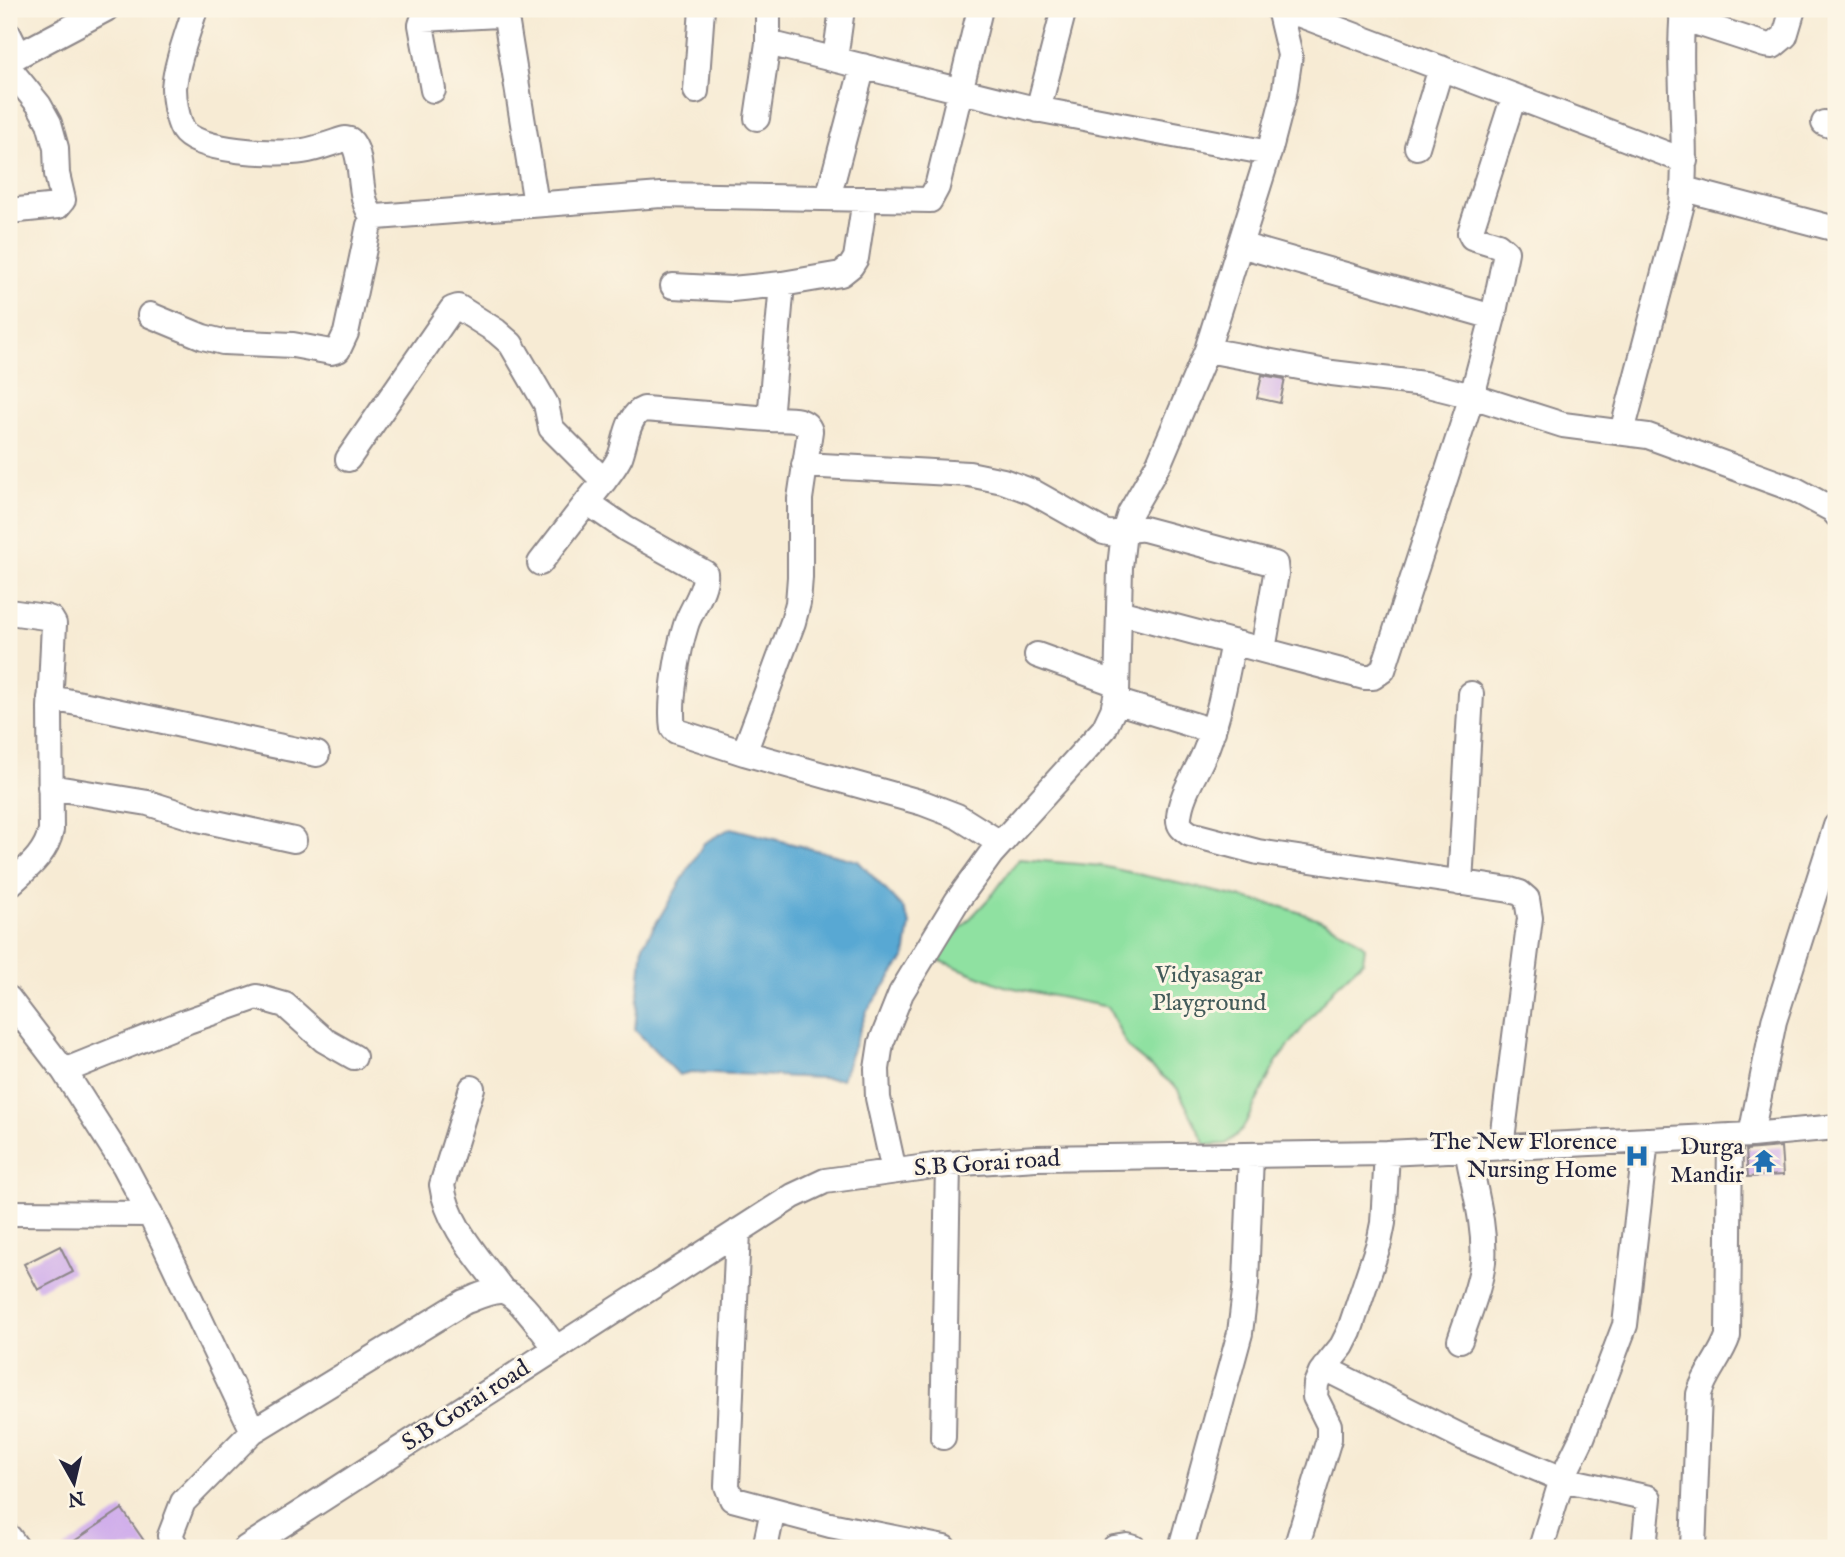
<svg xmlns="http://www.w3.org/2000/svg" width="1845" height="1557" viewBox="0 0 1845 1557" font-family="'IM FELL English',serif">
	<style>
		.green { fill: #8fe1a1; stroke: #58826e; stroke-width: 2 }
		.water { fill: #59a8d3; stroke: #3e6587; stroke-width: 2 }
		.building { fill: #ceaaeb }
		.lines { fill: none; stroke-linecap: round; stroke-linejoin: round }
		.minor-casing { stroke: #8c8688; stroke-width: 28 }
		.minor { stroke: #fff; stroke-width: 24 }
		.labels { text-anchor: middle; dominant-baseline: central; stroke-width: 6; stroke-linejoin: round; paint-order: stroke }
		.park-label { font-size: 24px; fill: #435b5a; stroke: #fcf5e5 }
		.poi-label { font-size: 24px; fill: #22223b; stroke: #fcf5e5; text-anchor: end }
		.street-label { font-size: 24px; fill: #22223b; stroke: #fcf5e5 }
	</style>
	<rect width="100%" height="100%" fill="#fcf5e5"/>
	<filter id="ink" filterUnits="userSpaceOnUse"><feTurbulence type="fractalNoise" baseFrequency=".0143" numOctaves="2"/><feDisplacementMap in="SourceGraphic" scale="14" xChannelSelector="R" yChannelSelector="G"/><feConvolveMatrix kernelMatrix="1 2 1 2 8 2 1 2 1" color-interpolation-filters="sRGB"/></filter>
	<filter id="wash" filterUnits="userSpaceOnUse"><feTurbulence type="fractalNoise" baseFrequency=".00686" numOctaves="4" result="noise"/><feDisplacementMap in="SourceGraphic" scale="28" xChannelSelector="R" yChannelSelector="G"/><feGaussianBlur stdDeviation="1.57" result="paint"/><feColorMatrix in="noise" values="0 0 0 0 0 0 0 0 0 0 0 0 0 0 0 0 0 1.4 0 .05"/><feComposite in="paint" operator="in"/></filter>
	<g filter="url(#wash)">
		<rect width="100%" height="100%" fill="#f7ebd4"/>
		<path class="green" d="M1019,859L1102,866L1283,907L1316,918L1348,933L1365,947L1363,961L1334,988L1277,1061L1242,1130L1226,1144L1206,1145L1177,1088L1128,1048L1108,1007L1004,986L933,958L993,894Z"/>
		<path class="water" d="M731,828L858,861L903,908L910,924L905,957L867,1011L842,1079L691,1072L679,1075L635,1030L643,945L704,843Z"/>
		<g id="blocks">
			<path class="building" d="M1262,375L1285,379L1280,403L1257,398Z
				M1781,1147L1783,1175L1748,1177L1746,1150Z
				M60,1246L73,1272L38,1290L24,1264Z
				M122,1509L149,1548H64Z"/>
		</g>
	</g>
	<g filter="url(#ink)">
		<use href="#blocks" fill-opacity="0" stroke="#8c8688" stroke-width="2"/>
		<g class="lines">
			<g class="minor-casing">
				<path id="minor" d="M195,9C188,33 176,63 174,88C174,100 177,119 183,130C197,152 278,155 303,151C317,149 331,143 345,139L350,140C366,155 355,199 374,218
					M768,9V43L1031,108L1269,153
					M1279,9L1290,55L1284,95L1270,149L1207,350L1332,373L1424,384L1472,396L1563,425L1648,436L1796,490L1833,510L1836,514
					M1285,9L1685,161
					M1682,18L1765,45L1773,46L1785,36L1793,9
					M9,35L19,55L106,9
					M835,59L842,9
					M9,68L39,105L49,123L56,148L57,174L63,200L58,206L9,211
					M433,90L421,25L423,19L499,15L506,18L536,204
					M696,91L702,9
					M1038,110L1064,9
					M757,118L768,43
					M1824,123L1836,127
					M1417,147L1441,68
					M1684,189L1836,229
					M828,198L863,66
					M1240,245L1493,317
					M782,284L770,419C784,420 805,416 810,431L800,499V577L798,603L793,622L744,753L923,803L957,816L1000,843
					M673,286L732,289L782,284L841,274L851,266L856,258L865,199
					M150,315L203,337L223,342L293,345L331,352L338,350L346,333L369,225L377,217L661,195L930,200L937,187L980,9
					M1622,432L1682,204C1688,139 1677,74 1683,9
					M348,459L452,309L458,307L496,331L511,344L546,404L551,428L604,481
					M804,465L969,474L1003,481L1033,492L1104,532C1119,537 1129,527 1144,529L1275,564L1276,574L1263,650
					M540,563L587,502
					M9,612L45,617L51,619L54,624L50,708L51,830C46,855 26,869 9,885
					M1119,612L1364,677H1373L1383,670L1472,396L1493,317L1506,252L1498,245L1472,237L1470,233L1514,96
					M1233,642C1226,677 1220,713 1207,747C1199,770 1181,792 1179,817C1178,826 1183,829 1190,834L1258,852L1510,890L1520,893L1527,899L1530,918L1501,1147
					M1037,655L1117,684
					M50,698C140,714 228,737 317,754
					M1115,701L1213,731
					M744,753L676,731L673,728C669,702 678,650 686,625C691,609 707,589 705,573L626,529L587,502C598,488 612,473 620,457C626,442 627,415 644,409L770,419
					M50,787L148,803L198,819L294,840
					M1460,883L1471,694
					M9,999L64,1071L124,1165L150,1214L253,1431
					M64,1071L188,1021L257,997L285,1005L324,1040L354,1057
					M472,1088L442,1185C447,1225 480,1259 503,1291
					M1751,1135L1774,1021L1836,826
					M894,1171L878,1098L877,1069L881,1043L901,993L957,901L991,854L1104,729L1113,710L1117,692L1120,567L1124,532L1130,513L1159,463L1207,350
					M9,1213L150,1214
					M738,1231L727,1486L732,1499L830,1525L944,1548
					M1460,1340C1468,1315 1480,1288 1483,1262C1486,1225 1473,1185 1467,1149
					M1324,1368L1464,1438L1562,1479L1541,1548
					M943,1437L948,1164
					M9,1537L17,1548
					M177,1548L170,1536L183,1502L253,1431L464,1302C475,1298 490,1290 502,1291C519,1294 545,1335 556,1348
					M246,1548L793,1196L825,1181L948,1164L1036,1158L1387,1153L1751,1135L1836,1127
					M765,1548L773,1510
					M1114,1548L1127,1546L1134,1548
					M1181,1548L1240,1333L1246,1283L1251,1155
					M1296,1548L1329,1439V1425L1315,1397L1316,1384L1321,1372L1342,1346L1349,1332L1379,1243L1383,1223L1387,1153
					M1644,1548L1649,1498L1562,1479L1582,1438L1625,1325L1646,1140
					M1693,1548L1699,1394C1705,1373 1721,1357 1728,1336L1730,1136"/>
			</g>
			<use href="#minor" class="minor"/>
		</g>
	</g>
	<defs>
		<g id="hospital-bare" transform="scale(1.89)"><path d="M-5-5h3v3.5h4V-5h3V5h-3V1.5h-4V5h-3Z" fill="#1f6fb2" stroke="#fcf5e5" stroke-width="2.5" paint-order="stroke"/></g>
		<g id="temple-bare" transform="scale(1.89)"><path d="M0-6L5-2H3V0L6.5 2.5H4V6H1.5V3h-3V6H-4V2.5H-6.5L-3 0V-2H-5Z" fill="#1f6fb2" stroke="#fcf5e5" stroke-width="2.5" paint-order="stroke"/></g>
	</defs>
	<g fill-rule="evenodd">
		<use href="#hospital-bare" x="1637" y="1156"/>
		<use href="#temple-bare" x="1764" y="1161"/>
	</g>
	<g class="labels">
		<g class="park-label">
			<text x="1209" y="975">Vidyasagar<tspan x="1209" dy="28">Playground</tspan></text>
		</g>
		<g class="poi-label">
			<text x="1617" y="1142">The New Florence<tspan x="1617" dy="28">Nursing Home</tspan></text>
			<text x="1744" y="1147">Durga<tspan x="1744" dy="28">Mandir</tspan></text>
		</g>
		<g class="street-label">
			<text transform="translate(987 1164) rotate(-4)">S.B Gorai road</text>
			<text transform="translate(466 1406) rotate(-33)">S.B Gorai road</text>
		</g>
	</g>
	<rect width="1845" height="1557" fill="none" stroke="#fcf5e5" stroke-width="35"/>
	<g transform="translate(74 1483) rotate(172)" stroke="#fcf5e5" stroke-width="5" paint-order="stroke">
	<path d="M0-5L12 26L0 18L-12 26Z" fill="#22223b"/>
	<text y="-10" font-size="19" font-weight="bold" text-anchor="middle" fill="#22223b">N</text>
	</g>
</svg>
